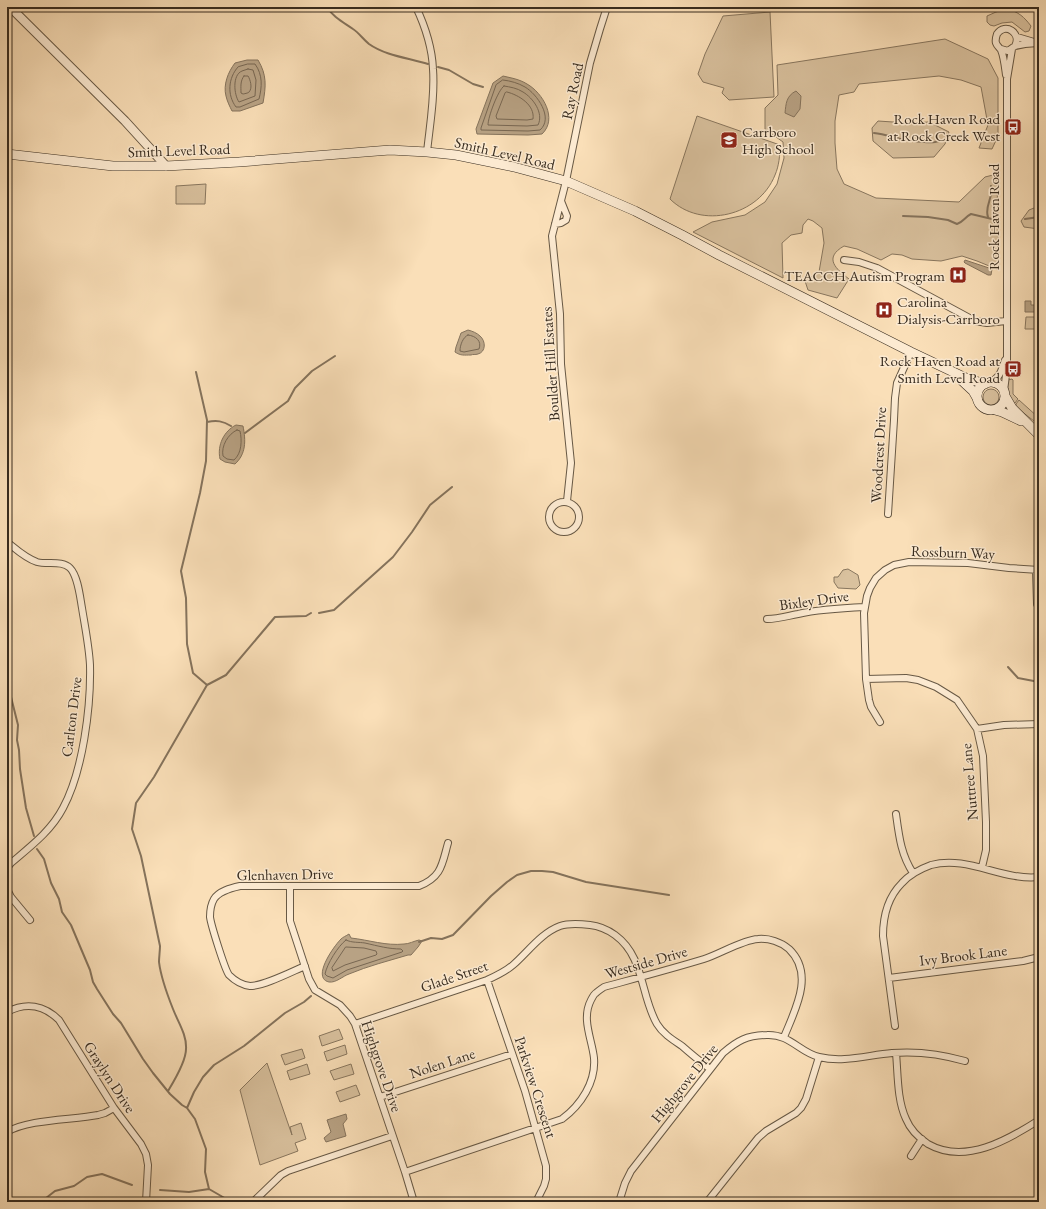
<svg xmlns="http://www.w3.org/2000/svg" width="1046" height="1209" viewBox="0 0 1046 1209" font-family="'EB Garamond',serif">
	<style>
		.green { fill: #d9c19e; stroke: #88765e }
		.water { fill: #b8a284; stroke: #85735c }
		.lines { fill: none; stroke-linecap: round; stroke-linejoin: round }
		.shore { stroke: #786752; stroke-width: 1 }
		.stream { stroke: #85735c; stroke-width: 2 }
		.minor-casing { stroke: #685945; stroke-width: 8 }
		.tertiary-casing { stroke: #685945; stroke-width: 10 }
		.secondary-casing { stroke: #382c1f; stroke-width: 10 }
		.minor { stroke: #fcead1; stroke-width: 6 }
		.tertiary { stroke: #fcead1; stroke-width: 8 }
		.secondary { stroke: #fcead1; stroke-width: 9 }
		.labels { text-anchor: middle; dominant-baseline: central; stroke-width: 3; stroke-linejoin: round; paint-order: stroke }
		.street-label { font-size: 15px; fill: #382c1f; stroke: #fcead1 }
		.poi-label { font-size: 15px; fill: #382c1f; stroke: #fcead1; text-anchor: end }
	</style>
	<rect width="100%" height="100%" fill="#fadfb8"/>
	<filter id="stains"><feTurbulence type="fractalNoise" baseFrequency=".005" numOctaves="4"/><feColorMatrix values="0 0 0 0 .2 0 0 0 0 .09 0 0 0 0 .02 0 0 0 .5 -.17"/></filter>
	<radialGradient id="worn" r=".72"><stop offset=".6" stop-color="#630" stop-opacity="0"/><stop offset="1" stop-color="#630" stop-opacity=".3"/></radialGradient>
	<path class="green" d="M1007,9C1019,12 1024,17 1031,26L1029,31L1025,32L1012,22L1002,23L994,26L990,25L987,22V16L996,12Z
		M770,12L774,97L729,100L722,93L724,88L703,82L698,74L705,54L723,16Z
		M945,39L988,59L998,78V136L992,149L979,148L988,125L981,87L961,80L939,76L859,84L854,92L839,95L835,121V143L837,169L844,184L876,198L959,202L985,177L993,175L997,179L999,270L977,261L962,256L941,261L912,259L902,255L892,254L881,260L857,249L844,246C823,258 836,269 849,279L837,298L808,290L805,281L819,272L824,243L822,228L813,221L808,219L803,225L802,233L791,235L782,243L783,278L693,232L712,222L745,215L765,202L777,184L784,158L783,142L765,129V108L778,95L777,65Z
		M697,116L780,145C780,155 779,166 775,175C759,216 701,230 670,199Z
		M878,121L908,123L929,122L949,132L945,144L934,157L893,158L873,141L872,128Z
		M206,184L205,204H176V186Z
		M1039,206V229L1024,227L1021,221L1029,210Z
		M1026,317H1039V329H1025Z
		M1012,379L1013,380V394L1018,399L1015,403L1012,404C1007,395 1007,389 1008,380Z
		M983 397a8 8 0 1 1 16 0a8 8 0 1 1-16 0Z
		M1019,400L1039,418V425L1016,407V404Z
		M848,569L858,575L860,585L856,589L838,588L834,582V577H838L843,570Z
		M339,1029L343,1039L322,1046L319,1036Z
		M345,1045L347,1054L327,1061L324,1052Z
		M302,1049L305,1058L285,1065L281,1055Z
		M267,1063L292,1135L290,1127L301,1123L306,1139L295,1143L298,1151L260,1165L240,1090Z
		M307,1064L310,1074L290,1080L287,1071Z
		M351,1064L354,1074L334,1080L330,1071Z
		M356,1085L360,1095L340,1102L336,1092Z"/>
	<path class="water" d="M247,60H258C267,75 266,86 263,103L240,111H232C230,107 227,101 226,96C223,85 228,72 235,63Z
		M503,76C511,78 519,79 527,84C543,93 558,119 542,134L528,135L477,134L476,129L493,83Z
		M796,91L801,96L800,109L794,117L785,113C786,104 786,96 796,91Z
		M965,260L992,269L991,275H988L965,263L964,262Z
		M1025,301H1031V305H1037V312H1025Z
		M468,330C472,331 477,333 480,336C486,341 486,352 478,354C475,355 473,354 471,355C464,355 461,356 455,352L456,347L461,333Z
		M236,425L243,426C246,441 246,454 235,464L225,462L220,459C217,445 224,431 236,425Z
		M349,934L351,938C369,940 386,946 404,944C409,944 414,941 419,940L422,941L418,947L411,955H408C388,961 368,966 349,974C343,976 336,983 329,982C311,978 334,946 341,939C343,937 346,936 349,934Z
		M346,1114L347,1119L343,1124L346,1136L326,1142L324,1138L331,1132L327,1120Z"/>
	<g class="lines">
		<path class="shore" d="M248,64H255C263,75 262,87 259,99L240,107H236C227,95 228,78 238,67Z
			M248,69L253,70L256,80L255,96L239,102C234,95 232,75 242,71C244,70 246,70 248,69Z
			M244,76H248C250,79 253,88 249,92C249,93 243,94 243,94L241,93C241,87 240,81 244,76Z
			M503,80C511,81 518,83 525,87C537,94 554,118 540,130L528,131L481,130V128L496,85Z
			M504,86C510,87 517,88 523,92C533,98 544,113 538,125L527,126L488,125C488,117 498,90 504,86Z
			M507,92C519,95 535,105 533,119L527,120L497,119L496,116L505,93Z
			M468,335C476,336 482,341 479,349L464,352L460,351C460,345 463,337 468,335Z
			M237,430L240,431C242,440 242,453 234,460L227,459L223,456C221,446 228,434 237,430Z
			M346,940C352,943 359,942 365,943C378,946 389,949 401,949L403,951L402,952L347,970L333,978L327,976L325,974C327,964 338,946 346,940Z
			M346,947L364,948L376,951L377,954L376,955L345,965L333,971L332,968Z"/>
		<path class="stream" d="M327,7C333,17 343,22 353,29C359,33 363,39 369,44C386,56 409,58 428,64
			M438,67L449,70L473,84L483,87
			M874,133C885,134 895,138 906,140C915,141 926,143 935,142C939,141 943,140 948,140
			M903,216L928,217L948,220L957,224C963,222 965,217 971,214L992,219
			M988,217C984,206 994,197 991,186
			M1025,219L1039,217
			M196,372L207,420L206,461L200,493L181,571L186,598L187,644L193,673L207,685
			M207,422C217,420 223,421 231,426
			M245,433L288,401L295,388L312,371L335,356
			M319,613L334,610L393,557L412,532L430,505L452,487
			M7,639L8,667L7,681L18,725L17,740L19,750L20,769L26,808L34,836
			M1008,667L1018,678L1039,682
			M37,849L44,859L51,883L59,899L62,912L71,925L79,944L90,970L93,982L97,989L113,1014L121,1023L143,1059L153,1073L170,1094L182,1105L187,1108L195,1119L206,1149L205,1172L209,1189
			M419,942L431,938L442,939L453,935L491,896L507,882L517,875L531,871H542L553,872L586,882L669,895
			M168,1091C174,1081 186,1062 186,1049C187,1035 178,1022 173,1009C167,994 161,978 159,962C159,957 160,951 160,946L141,856L132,829L136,803L154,777L207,685L226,675L275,617L306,616L311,613
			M187,1108L194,1092L203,1077L214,1065L244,1046L285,1013L304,1002L311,996
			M160,1190L189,1192L209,1189L228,1200
			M41,1202L55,1191L74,1186L87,1177L102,1174L132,1185"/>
		<g class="minor-casing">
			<path id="minor" d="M416,7C425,26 432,47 433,69C435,96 430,124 427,152
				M1017,37L1034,42
				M1001,49L1008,51L1015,46L1025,44L1038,43
				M1006,75C1005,68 1004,57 1001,50C1000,48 997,46 996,43C995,40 996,37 997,34C1005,22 1022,33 1015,46
				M555,224L561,223L566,220L567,216L561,201
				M844,260L859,262L877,268L975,321L987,323L1006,321
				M990,382C1001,377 1001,371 1005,360
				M1004,391L1007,367V79L1012,49
				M567,501L571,463L561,364L560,314L552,236L566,181L590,63L600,29L607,7
				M549 517a15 15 0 1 1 30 0a15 15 0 1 1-30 0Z
				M888,514L894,420L895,398L897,383L911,352
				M7,542C17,550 25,558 37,562C47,565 62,560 70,568C78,576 80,597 82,608C85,627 89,646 90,665C91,707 83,771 63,808C51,831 31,846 11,863L7,868
				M1036,570L1037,604
				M767,619C779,619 787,616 798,614C820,609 842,608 865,607
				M866,679L906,678L918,680L936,687L957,700L977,729L983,756L986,822V850L982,867
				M880,722L871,707L869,700L866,679L864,613L867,596L870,588L876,578L885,570L894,565L909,562L968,563L1009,568L1039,570
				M977,729L1004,725L1039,724
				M896,814C899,836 901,855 913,873
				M290,886V921L309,979L315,990L340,1005L350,1016L355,1024L405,1172L414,1202
				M7,889L11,897L30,920
				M305,966C291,972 264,986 250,986C242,985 235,981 229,975C225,970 211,925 210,917C210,912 211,904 214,899C219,891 231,888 240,886H419C442,877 442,864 448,843
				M889,978L1023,961L1039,957
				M487,980L525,1091L546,1166V1179L544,1186L536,1202
				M7,1012C26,1002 44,1005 59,1020L114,1108L141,1144L146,1154L148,1165L146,1202
				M355,1024L487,980C496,976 506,971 513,965C528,952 541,933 560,926C569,923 581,924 590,925C600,926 608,930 615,935C645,957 640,995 657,1024C663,1034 673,1040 682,1046C691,1054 701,1062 710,1069
				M895,1026L883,936C883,916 888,897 902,883C910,874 920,869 931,865C968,855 1002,881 1039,877
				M896,1053C898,1074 897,1100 906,1119C910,1129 919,1138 928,1144C965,1165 1008,1140 1039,1120
				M380,1097L512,1054
				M7,1132C28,1119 73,1120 98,1115L105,1113L114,1108
				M911,1156L922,1139
				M405,1172L562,1119C581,1105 596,1082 594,1058C592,1039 581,1019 591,1000C592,998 594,994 596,993C598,991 601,989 604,987C637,978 671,969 704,959C720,954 742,940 758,939C769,938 781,942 789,949C815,974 795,1010 784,1037
				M253,1202L281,1175L288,1171L392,1136
				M619,1202L625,1183L631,1171L723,1053C737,1041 747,1035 767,1035C790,1034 799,1052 819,1057C843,1063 868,1055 892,1053C917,1051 941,1054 965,1061
				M707,1202L758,1138L766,1131L796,1113L801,1108L806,1099L819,1057"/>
		</g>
		<g class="tertiary-casing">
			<path id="tertiary" d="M10,7L125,121L166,166"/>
		</g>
		<g class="secondary-casing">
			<path id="secondary" d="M7,154L113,166H166L239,162L390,150L427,152L456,155L514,167L566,181L635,211L682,235L719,255L911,352L966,378L985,384
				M957,376L973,391L977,398
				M977 396a14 14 0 1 1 28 0a14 14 0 1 1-28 0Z
				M1005,396L1012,408L1039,435
				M995,410L1002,412L1021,421"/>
		</g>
		<use href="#minor" class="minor"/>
		<use href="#tertiary" class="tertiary"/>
		<use href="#secondary" class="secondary"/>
	</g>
	<defs>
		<g id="bus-square" transform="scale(0.9)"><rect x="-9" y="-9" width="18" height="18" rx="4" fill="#8f2418" stroke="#fcead1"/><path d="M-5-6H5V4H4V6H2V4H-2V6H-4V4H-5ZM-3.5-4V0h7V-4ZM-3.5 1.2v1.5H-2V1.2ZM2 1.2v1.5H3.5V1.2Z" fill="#fff"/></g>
		<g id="school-square" transform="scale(0.9)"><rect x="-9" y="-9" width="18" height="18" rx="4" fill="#8f2418" stroke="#fcead1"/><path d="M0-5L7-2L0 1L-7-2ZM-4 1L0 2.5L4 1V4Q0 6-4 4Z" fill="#fff"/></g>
		<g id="hospital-square" transform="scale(0.9)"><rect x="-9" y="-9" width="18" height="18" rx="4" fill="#8f2418" stroke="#fcead1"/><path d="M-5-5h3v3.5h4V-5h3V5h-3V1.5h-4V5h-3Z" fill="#fff"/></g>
	</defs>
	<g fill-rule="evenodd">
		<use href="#bus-square" x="1013" y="127"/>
		<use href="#school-square" x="729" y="140"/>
		<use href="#hospital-square" x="958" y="275"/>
		<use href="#hospital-square" x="884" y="310"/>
		<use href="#bus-square" x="1013" y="369"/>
	</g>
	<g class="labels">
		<g class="street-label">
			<text transform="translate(572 91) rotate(-78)">Ray Road</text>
			<text transform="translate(179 150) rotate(-2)">Smith Level Road</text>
			<text transform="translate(505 153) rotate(13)">Smith Level Road</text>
			<text transform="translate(993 217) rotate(-90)">Rock Haven Road</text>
			<text transform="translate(550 364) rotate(-94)">Boulder Hill Estates</text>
			<text transform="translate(878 455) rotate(-87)">Woodcrest Drive</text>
			<text transform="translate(953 552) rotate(2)">Rossburn Way</text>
			<text transform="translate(814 600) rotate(-8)">Bixley Drive</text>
			<text transform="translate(71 717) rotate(-83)">Carlton Drive</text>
			<text transform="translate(969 782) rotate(-95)">Nuttree Lane</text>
			<text transform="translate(285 874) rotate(-1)">Glenhaven Drive</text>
			<text transform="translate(963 955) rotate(-7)">Ivy Brook Lane</text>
			<text transform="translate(646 962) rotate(-16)">Westside Drive</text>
			<text transform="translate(454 976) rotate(-19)">Glade Street</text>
			<text transform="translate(442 1063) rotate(-18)">Nolen Lane</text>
			<text transform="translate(382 1066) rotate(71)">Highgrove Drive</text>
			<text transform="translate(110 1077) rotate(57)">Graylyn Drive</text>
			<text transform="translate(684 1083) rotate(-51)">Highgrove Drive</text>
			<text transform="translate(536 1087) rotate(72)">Parkview Crescent</text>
		</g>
		<g class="poi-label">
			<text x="1000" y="118">Rock Haven Road<tspan x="1000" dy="17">at Rock Creek West</tspan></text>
			<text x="742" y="131" text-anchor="start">Carrboro<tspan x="742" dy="17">High School</tspan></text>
			<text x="945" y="275">TEACCH Autism Program</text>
			<text x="897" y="301" text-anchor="start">Carolina<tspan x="897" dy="17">Dialysis-Carrboro</tspan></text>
			<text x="1000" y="360">Rock Haven Road at<tspan x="1000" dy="17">Smith Level Road</tspan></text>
		</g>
	</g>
	<rect width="1046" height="1209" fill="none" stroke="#fadfb8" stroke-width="24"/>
	<rect x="8" y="8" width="1030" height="1193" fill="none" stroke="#382c1f" stroke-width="2"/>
	<rect x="12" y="12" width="1022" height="1185" fill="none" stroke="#382c1f"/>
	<rect width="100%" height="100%" filter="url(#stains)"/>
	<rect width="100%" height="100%" fill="url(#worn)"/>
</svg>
